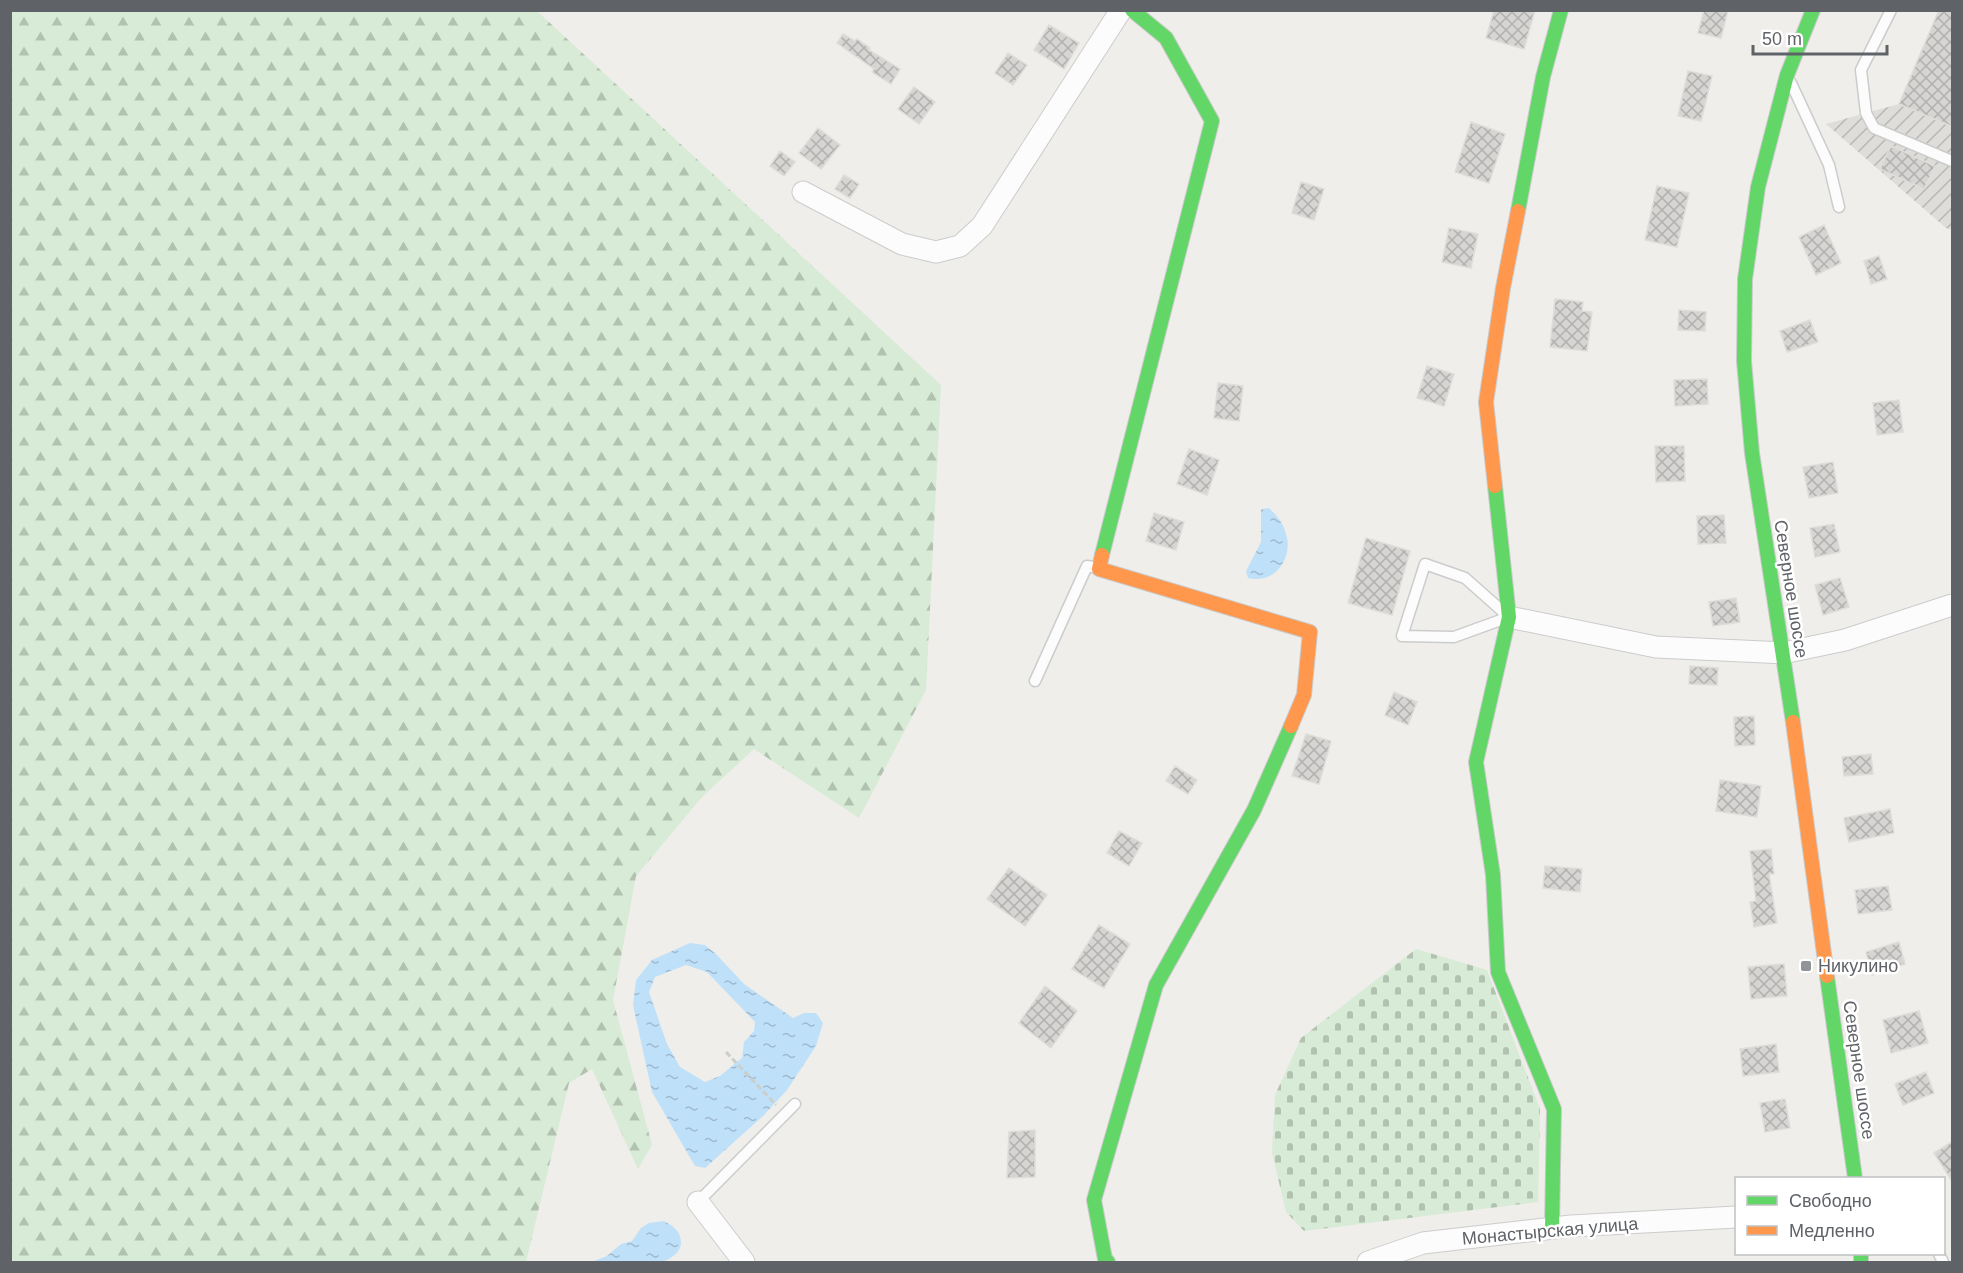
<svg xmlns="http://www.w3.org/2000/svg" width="1963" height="1273" viewBox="0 0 1963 1273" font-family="Arial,sans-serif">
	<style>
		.industrial { fill: url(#industrial-furrows) }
		.forest { fill: url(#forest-firs) }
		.cemetery { fill: url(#cemetery-stones) }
		.water { fill: url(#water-ripples); fill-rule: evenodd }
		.building { fill: url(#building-cross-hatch); stroke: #deddd9; stroke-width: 1.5 }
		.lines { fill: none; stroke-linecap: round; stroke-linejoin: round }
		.lane-casing { stroke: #cbcccc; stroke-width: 13 }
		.street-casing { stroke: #cbcccc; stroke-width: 23 }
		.fast-casing { stroke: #cacacb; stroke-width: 16 }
		.slow-casing { stroke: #cacacb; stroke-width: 16 }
		.path { stroke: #cacfcc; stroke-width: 3; stroke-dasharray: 6 3; stroke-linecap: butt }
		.lane { stroke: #fdfcfc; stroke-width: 10 }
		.street { stroke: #fdfcfc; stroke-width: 21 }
		.fast { stroke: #63d668; stroke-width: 14 }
		.slow { stroke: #ff974d; stroke-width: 14 }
		.poi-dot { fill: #919496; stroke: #fff; stroke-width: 2 }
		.labels { text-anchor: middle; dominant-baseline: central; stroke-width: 5; stroke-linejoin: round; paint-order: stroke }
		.street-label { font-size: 18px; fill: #5f6368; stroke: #fff }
		.poi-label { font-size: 18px; fill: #5f6368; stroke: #fff; text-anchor: start }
	</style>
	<defs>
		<pattern id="industrial-furrows" width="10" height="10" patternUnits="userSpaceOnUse" patternTransform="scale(1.5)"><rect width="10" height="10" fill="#dfddda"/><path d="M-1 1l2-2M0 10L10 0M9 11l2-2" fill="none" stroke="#b8b7b5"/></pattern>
		<pattern id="forest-firs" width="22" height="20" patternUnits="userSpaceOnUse" patternTransform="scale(1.5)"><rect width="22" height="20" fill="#d8ebd6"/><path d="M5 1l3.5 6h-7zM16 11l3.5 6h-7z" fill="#b2c2b1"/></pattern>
		<pattern id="cemetery-stones" width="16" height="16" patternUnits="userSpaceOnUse" patternTransform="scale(1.5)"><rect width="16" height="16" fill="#d8ebd6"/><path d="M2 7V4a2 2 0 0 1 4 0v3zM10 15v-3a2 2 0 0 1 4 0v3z" fill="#b2c2b1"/></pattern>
		<pattern id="water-ripples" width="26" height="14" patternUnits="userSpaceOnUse" patternTransform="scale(1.5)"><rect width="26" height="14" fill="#bfe0f9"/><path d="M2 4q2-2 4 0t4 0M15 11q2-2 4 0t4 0" fill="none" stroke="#9eb9cd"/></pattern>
		<pattern id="building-cross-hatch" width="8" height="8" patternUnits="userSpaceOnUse" patternTransform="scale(1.5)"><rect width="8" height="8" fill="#d6d5d3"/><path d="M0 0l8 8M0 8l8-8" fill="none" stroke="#b1b0af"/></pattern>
	</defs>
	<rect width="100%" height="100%" fill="#efeeea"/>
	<path class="industrial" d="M1939,11H1952V230L1946,228L1826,124L1899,104Z"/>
	<path class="forest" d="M10,11H537L941,385L926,690L859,818L754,749L702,797L636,876L613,1000L652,1145L638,1169L592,1069L569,1083L526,1262H11Z"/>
	<path class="cemetery" d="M1416,949L1487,970L1540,1109L1538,1202L1304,1231L1286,1212L1272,1153L1275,1095L1301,1038Z"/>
	<path class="water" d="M1269,508C1276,515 1282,521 1285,531C1295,556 1276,585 1248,578L1246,571L1261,542V509Z
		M690,943L705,945L716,954L744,984L793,1018L804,1013H816L823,1023L816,1046L787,1090L763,1116L705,1168L695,1166L652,1092L633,1005L636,980L652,960ZM686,965L707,972L755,1022L754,1031L744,1042L742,1058L720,1076L705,1082L680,1067L667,1044L649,992L655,977Z
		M664,1221C673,1226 681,1231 681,1243C681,1252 670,1260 661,1262C649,1266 609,1263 594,1262V1261L607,1256L621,1244L632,1241L641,1228L649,1223Z"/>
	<path class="building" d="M1494,10H1535L1524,49L1486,38Z
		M1704,10H1728L1721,38L1698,33Z
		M1939,10H1953V127L1899,104Z
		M1049,25L1079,43L1064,69L1034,50Z
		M843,34L855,41L857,39L870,48L869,50L900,69L891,84L872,72L874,69L837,43Z
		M1008,53L1027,65L1013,85L995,73Z
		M1688,71L1712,76L1701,121L1678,116Z
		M914,87L935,102L919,124L898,109Z
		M1471,122L1505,134L1489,183L1455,172Z
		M818,128L840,145L821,169L799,153Z
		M1891,146L1935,166L1924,189L1880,169Z
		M780,151L795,162L784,176L770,166Z
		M844,175L859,184L850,198L835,189Z
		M1301,182L1324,189L1314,220L1292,213Z
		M1657,186L1689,193L1677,247L1645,240Z
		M1824,225L1841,263L1816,275L1799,237Z
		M1449,228L1478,234L1471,268L1442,262Z
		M1879,256L1887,279L1871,284L1864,261Z
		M1555,299L1583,302L1582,311L1592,312L1587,351L1550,347Z
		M1679,310L1706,312L1705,331L1678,330Z
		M1810,320L1818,342L1787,352L1780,331Z
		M1427,366L1454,374L1444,406L1417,398Z
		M1707,379L1708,404L1675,406L1674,380Z
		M1218,383L1243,386L1239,421L1214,418Z
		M1899,400L1903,432L1877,435L1873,403Z
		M1655,446H1684L1685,481L1656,482Z
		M1189,449L1219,460L1207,495L1177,484Z
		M1833,462L1838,493L1809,498L1803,467Z
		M1154,513L1184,522L1176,550L1146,541Z
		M1724,515L1726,543L1698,544L1697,516Z
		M1834,524L1840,552L1815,557L1810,528Z
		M1366,538L1410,551L1392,615L1348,603Z
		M1840,578L1849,607L1823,615L1815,585Z
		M1736,598L1740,622L1713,626L1709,602Z
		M1690,666L1718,668L1717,685L1689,684Z
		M1394,692L1417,702L1408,725L1385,715Z
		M1754,716L1755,745L1735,746L1734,717Z
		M1306,734L1331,741L1319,784L1292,776Z
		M1871,754L1873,774L1844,776L1842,757Z
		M1175,766L1197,780L1188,794L1166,781Z
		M1720,780L1761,786L1757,817L1716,811Z
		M1890,809L1894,833L1849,842L1844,818Z
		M1119,831L1142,843L1129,866L1107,853Z
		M1771,849L1774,874H1769L1777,923L1754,927L1750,902L1756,901L1750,851Z
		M1545,866L1582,869L1580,892L1543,888Z
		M1009,868L1047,895L1025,926L987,899Z
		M1888,886L1892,910L1858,914L1855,890Z
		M1099,925L1130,944L1104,988L1072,969Z
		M1899,942L1905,964L1872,975L1866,952Z
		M1784,964L1787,996L1751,999L1748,967Z
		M1045,986L1077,1011L1051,1048L1019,1023Z
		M1919,1011L1928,1043L1891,1053L1883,1020Z
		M1776,1044L1779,1072L1743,1076L1740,1049Z
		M1926,1072L1934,1093L1903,1105L1895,1084Z
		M1785,1099L1790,1128L1765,1132L1760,1103Z
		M1035,1130V1177L1007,1178L1009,1132Z
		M1953,1141V1183L1934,1153Z"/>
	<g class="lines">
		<g class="lane-casing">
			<path id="lane" d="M1891,10L1861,70L1866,113L1874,128L1952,161
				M1791,83L1829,165L1839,207
				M1425,564L1465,578L1509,617L1454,637L1402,636Z
				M1035,681L1087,566L1093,567
				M698,1202L795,1104
				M1939,1254L1943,1262"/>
		</g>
		<g class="street-casing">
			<path id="street" d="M803,192L902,244L936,252L960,246L982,226L1121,10
				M1509,617L1656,647L1783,653L1845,640L1952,605
				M698,1202L744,1262
				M1368,1262L1423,1243L1571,1226L1736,1217"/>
		</g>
		<g class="fast-casing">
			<path id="fast" d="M1518,211L1543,77L1561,10
				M1495,486L1509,617L1476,762L1493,875L1498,972L1554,1109L1552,1228
				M1102,555L1212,121L1166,38L1132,10
				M1793,722L1752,453L1744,361L1745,279L1758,187L1787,75L1813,10
				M1827,976L1855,1178
				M1861,1254V1262
				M1108,1262L1105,1259L1094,1200L1156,985L1254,810L1291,726"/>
		</g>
		<g class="slow-casing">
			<path id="slow" d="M1495,486L1486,402L1503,288L1518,211
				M1102,555L1099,569L1310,632L1304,695L1291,726
				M1793,722L1827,976"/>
		</g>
		<path class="path" d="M726,1052L776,1105"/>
		<use href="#lane" class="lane"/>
		<use href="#street" class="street"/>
		<use href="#fast" class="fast"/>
		<use href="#slow" class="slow"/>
	</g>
	<rect class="poi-dot" x="1800" y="960" width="12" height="12" rx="3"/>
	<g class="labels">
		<g class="street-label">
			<text transform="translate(1791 589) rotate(81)">Северное шоссе</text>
			<text transform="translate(1859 1070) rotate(82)">Северное шоссе</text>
			<text transform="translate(1550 1231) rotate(-5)">Монастырская улица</text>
		</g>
		<g class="poi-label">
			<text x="1818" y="966">Никулино</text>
		</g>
	</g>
	<rect width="1963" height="1273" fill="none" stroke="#5f6368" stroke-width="24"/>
	<rect x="1735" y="1177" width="210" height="78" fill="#ffffff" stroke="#bfc1c3" stroke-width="1.5"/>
	<rect x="1747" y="1196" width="30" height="9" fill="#63d668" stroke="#bfc1c3" stroke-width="1.5"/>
	<text x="1789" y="1207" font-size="18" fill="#5f6368">Свободно</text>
	<rect x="1747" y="1226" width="30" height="9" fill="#ff974d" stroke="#bfc1c3" stroke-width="1.5"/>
	<text x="1789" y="1237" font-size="18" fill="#5f6368">Медленно</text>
	<path d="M1753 45v9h134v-9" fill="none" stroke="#5f6368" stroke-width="3"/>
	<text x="1762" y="45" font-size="18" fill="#5f6368" stroke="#ffffff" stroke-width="4.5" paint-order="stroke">50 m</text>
</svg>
